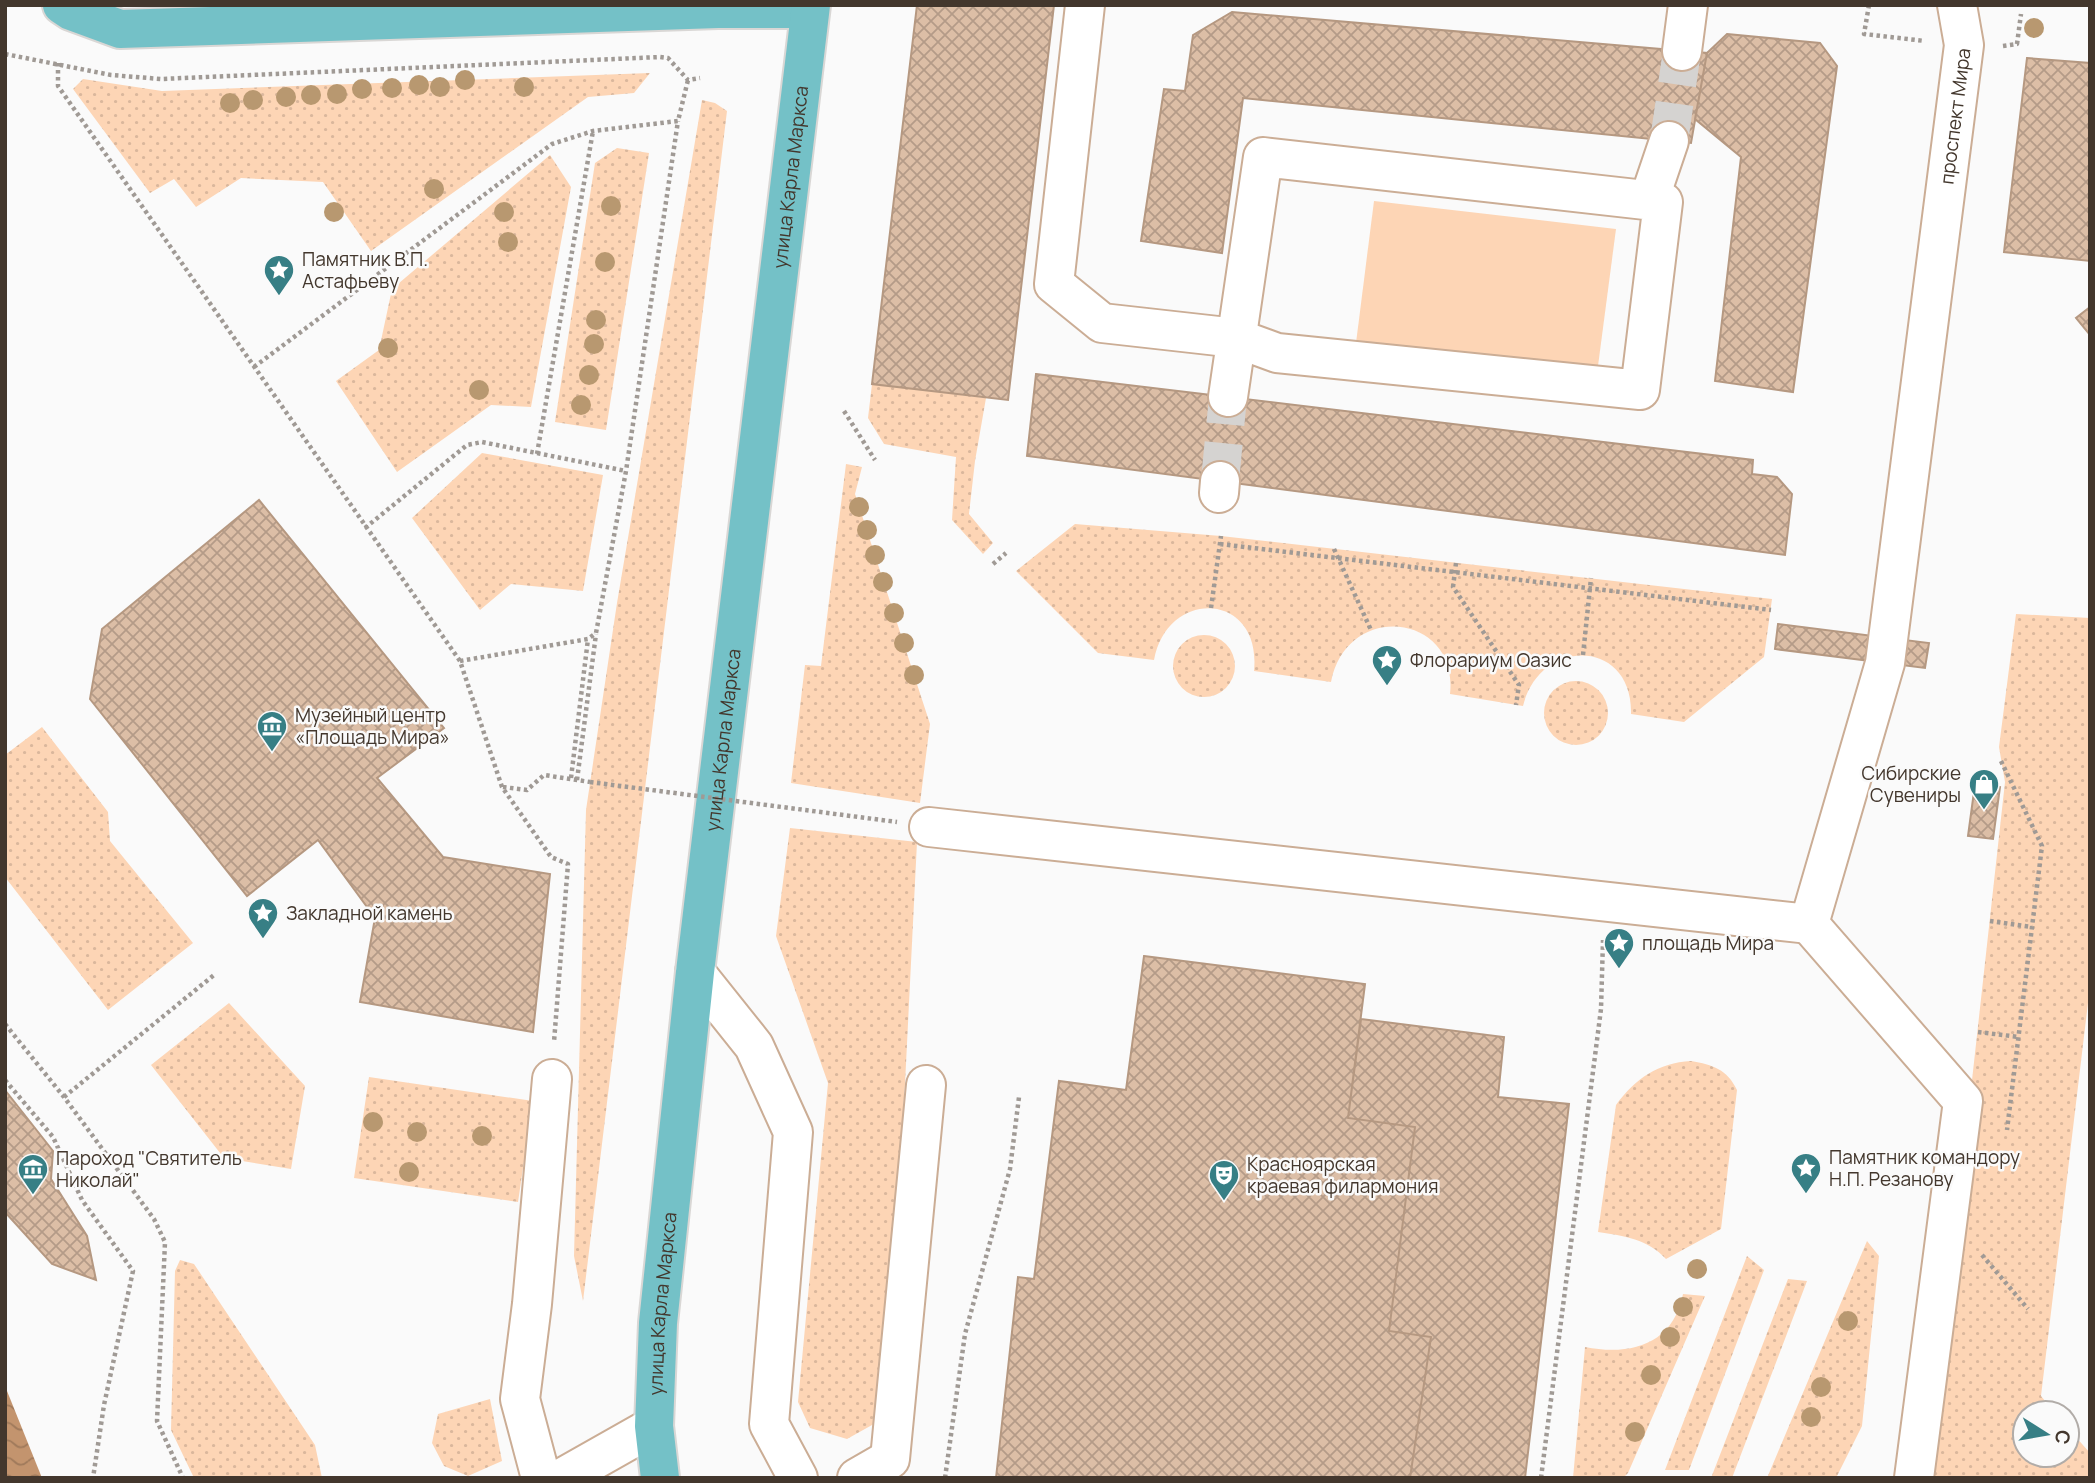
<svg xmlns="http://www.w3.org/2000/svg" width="2095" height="1483" viewBox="0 0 2095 1483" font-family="Manrope,sans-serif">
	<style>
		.grass { fill: url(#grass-dots) }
		.park { fill: #fdd5b5 }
		.water { fill: url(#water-waves) }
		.building { fill: url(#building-cross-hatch); stroke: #b59881; stroke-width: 2 }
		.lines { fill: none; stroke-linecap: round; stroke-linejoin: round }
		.minor-tunnel { stroke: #d5d3d1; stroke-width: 38; stroke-dasharray: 38 19; stroke-linecap: butt }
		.minor-casing { stroke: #cbad95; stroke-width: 42 }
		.major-casing { stroke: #d9d7d5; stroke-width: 42 }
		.path { stroke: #a09a95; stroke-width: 4.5; stroke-dasharray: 3.5 3.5; stroke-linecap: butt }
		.minor { stroke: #fff; stroke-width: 38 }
		.major { stroke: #74c1c7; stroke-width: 38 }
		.path-bridge { stroke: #a09a95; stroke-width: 4.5; stroke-dasharray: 3.5 3.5; stroke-linecap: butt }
		.tree { fill: #b89870 }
		.labels { text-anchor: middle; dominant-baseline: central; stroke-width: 5; stroke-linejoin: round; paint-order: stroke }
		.street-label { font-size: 19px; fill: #43372d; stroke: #fafafa }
		.poi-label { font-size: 19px; fill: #43372d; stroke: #fafafa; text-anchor: start }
	</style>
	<defs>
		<pattern id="grass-dots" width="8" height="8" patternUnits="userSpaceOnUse" patternTransform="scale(1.75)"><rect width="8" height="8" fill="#fdd5b5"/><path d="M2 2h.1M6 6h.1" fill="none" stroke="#dab79c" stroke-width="1.8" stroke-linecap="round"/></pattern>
		<pattern id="water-waves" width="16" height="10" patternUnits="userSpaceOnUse" patternTransform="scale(1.75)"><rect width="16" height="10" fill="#c3946e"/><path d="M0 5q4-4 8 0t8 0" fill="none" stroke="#a07a5b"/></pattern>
		<pattern id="building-cross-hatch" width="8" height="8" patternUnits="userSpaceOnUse" patternTransform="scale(1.75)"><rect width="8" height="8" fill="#dcbea6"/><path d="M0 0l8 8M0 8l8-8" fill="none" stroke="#b49b88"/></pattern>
	</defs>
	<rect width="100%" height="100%" fill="#fafafa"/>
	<path class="grass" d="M650,73L634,93L588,97L371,251L323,182L241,178L196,207L174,179L150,193L73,89L83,79L162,91Z
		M702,100L715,103L727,111L583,1301L574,1256L586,810L617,603Z
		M617,148L649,153L606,430L555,422L595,163Z
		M550,155L571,187L531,407L491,405L397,472L336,381L379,350L392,289Z
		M872,384L986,398L975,461L969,514L993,543L983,554L952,520L956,457L884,444L868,418Z
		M482,453L603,475L583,591L511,584L480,610L412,518Z
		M846,464L862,467L855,494L930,724L920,803L791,783L805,665L821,666Z
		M1075,524L1221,536L1772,599L1764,657L1684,722L1631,714C1633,638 1540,637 1523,706L1450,694C1459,613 1347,600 1331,682L1254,671C1262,592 1168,587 1154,660L1098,653L1016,571Z
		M2016,614L2090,618V986L2041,1396L2055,1413H2025V1455H2067V1427L2090,1453V1478H1928L2005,782L1999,747Z
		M1173 666a31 31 0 1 1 62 0a31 31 0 1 1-62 0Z
		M1544 713a32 32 0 1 1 64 0a32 32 0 1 1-64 0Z
		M42,727L108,812L110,841L193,943L108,1010L5,877V755Z
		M790,828L917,842L905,1084L881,1420L847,1439L810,1428L798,1402L828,1083L776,936Z
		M229,1003L305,1086L291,1169L224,1158L151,1065Z
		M1691,1061C1713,1065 1727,1069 1737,1090L1721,1229L1666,1259C1648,1239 1624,1236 1598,1232L1616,1105C1636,1078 1658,1063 1691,1061Z
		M369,1077L533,1101L518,1202L354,1178Z
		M1867,1241L1879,1256L1862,1426L1836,1478H1767Z
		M1747,1256L1764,1270L1689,1470H1665Z
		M180,1260L194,1264L315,1445L322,1478H194L171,1430L175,1271Z
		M1788,1279L1807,1281L1732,1478H1711Z
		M1683,1294L1705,1296L1628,1473L1623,1478H1573L1585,1347C1630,1356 1673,1345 1683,1294Z
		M490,1399L502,1461L468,1476L444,1466L432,1443L438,1414Z"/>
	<path class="park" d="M1374,201L1616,229L1598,366L1356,343Z"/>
	<path class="water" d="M5,1386L42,1478H5Z"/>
	<path class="building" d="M917,5H1054L1008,400L872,384Z
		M1232,12L1707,53L1691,143L1243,98L1222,253L1141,241L1164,89L1185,91L1193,35Z
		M1727,34L1820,43L1837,66L1793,392L1715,381L1741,157L1695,119L1707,53Z
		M2027,58L2090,63V261L2004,252Z
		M2090,307V335L2076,318Z
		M1036,374L1753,460L1752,474L1777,477L1792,494L1785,555L1027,456Z
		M259,500L444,728L377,778L443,857L550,874L533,1032L360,1002L375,918L318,840L247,896L90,699L102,629Z
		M1778,624L1929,643L1925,668L1775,649Z
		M1975,784L2000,787L1993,839L1968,836Z
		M1144,956L1365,984L1348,1118L1415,1127L1389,1331L1431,1337L1410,1478H996L1018,1277L1034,1279L1059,1081L1126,1090Z
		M1361,1019L1504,1037L1498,1097L1569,1104L1525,1478H1410L1431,1337L1389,1331L1415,1127L1348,1118Z
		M5,1090L53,1151L51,1179L87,1236L96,1280L52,1264L5,1212Z"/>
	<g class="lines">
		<path class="minor-tunnel" d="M1669,141L1682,51
			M1220,481L1228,397"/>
		<g class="minor-casing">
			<g id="minor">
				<path d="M1085,5L1054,284L1102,323L1236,338L1277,353L1640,390L1663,202L1263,157L1228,397"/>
				<path d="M1682,51L1688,5"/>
				<path d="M1649,200L1669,141"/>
				<path d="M1219,493L1220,481"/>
				<path d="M929,827L1809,924"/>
				<path d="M695,972L754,1046L793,1132L769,1424L798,1478"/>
				<path d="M541,1478L520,1399L532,1304L552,1079"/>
				<path d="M562,1478L654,1426"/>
				<path d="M857,1478L890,1459L926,1085"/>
				<path id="s1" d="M1914,1478L1963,1101L1809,924L1885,663L1964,45L1957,5"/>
			</g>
		</g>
		<g class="major-casing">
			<g id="major">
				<path d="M62,5L71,11L120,29L718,9H810"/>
				<path id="s2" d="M660,1478L654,1426L658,1323L695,972L811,5"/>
			</g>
		</g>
		<path class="path" d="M1869,5L1864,34L1925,41
			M2003,46L2017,44L2021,14
			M5,54L111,75L161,79L660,57L668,58L688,80L700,78
			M58,63V86L460,661L502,787L551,857L568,864L554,1042
			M254,367L552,144L593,131L678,121L688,80
			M844,411L875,460
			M537,454L593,131
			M365,528L467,445L482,442L626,471
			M1220,544L1771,610
			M1334,549L1371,630
			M1456,563L1453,587L1519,685L1516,705
			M993,564L1006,553
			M1211,608L1221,536
			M1583,655L1591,578
			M460,661L588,639L596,633L626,471L678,121
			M2001,761L2042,846L2007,1130
			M571,778L588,639
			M577,780L596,634
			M503,787L527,790L544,775L590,782
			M1990,921L2032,927
			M5,1024L64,1097L154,1219L165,1242L157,1421L183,1478
			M1978,1032L2019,1037
			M5,1080L53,1137L82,1200L133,1271L104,1405L93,1478
			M64,1097L214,975
			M1982,1255L2028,1309
			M945,1478L965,1334L1010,1169L1019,1097
			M1541,1478L1601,1009L1603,940"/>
		<use href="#minor" class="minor"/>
		<use href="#major" class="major"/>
		<path class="path-bridge" d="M590,782L897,822"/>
	</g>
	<g class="tree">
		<circle cx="2034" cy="28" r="10"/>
		<circle cx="465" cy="80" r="10"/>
		<circle cx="419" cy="85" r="10"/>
		<circle cx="440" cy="87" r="10"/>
		<circle cx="524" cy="87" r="10"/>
		<circle cx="392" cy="88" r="10"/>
		<circle cx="362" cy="89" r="10"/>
		<circle cx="337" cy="94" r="10"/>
		<circle cx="311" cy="95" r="10"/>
		<circle cx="286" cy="97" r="10"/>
		<circle cx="253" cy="100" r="10"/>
		<circle cx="230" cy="103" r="10"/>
		<circle cx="434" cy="189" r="10"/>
		<circle cx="611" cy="206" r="10"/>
		<circle cx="334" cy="212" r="10"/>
		<circle cx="504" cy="212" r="10"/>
		<circle cx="508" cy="242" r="10"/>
		<circle cx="605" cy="262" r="10"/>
		<circle cx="596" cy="320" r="10"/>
		<circle cx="594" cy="344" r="10"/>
		<circle cx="388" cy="348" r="10"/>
		<circle cx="589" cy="375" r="10"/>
		<circle cx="479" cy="390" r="10"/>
		<circle cx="581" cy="405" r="10"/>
		<circle cx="859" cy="507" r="10"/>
		<circle cx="867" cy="530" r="10"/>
		<circle cx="875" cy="555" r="10"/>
		<circle cx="883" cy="582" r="10"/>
		<circle cx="894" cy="613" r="10"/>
		<circle cx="904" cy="643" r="10"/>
		<circle cx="914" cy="675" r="10"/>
		<circle cx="373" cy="1122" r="10"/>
		<circle cx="417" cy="1132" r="10"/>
		<circle cx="482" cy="1136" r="10"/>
		<circle cx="409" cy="1172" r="10"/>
		<circle cx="1697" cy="1269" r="10"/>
		<circle cx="1683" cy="1307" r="10"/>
		<circle cx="1848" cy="1321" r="10"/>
		<circle cx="1670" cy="1337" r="10"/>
		<circle cx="1651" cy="1375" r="10"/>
		<circle cx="1821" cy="1387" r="10"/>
		<circle cx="1811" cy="1417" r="10"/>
		<circle cx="1635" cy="1432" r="10"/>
	</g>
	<defs>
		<g id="sight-pin" transform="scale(1.575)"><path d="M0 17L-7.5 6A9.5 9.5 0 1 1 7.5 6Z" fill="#377f85" stroke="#fafafa"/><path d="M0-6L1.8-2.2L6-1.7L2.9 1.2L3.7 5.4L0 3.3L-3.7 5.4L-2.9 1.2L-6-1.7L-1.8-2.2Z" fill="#fff"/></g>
		<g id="museum-pin" transform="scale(1.575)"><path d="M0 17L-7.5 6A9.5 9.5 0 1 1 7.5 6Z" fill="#377f85" stroke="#fafafa"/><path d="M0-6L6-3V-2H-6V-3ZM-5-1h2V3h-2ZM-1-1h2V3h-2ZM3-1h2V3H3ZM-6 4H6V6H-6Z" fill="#fff"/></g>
		<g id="shop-pin" transform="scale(1.575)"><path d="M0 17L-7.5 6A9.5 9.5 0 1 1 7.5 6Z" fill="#377f85" stroke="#fafafa"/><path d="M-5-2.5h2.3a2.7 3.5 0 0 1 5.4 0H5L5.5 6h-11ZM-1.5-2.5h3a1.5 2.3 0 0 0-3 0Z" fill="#fff"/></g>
		<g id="theatre-pin" transform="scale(1.575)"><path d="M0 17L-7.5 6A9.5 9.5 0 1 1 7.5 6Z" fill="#377f85" stroke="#fafafa"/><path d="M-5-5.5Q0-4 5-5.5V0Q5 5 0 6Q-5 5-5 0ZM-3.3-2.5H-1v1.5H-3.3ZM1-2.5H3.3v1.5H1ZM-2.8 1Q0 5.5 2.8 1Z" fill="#fff"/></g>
	</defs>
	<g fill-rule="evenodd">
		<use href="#sight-pin" x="279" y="270"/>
		<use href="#sight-pin" x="1387" y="660"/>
		<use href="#museum-pin" x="272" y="726"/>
		<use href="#shop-pin" x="1984" y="784"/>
		<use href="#sight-pin" x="263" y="913"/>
		<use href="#sight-pin" x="1619" y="943"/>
		<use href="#sight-pin" x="1806" y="1168"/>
		<use href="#museum-pin" x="33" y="1169"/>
		<use href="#theatre-pin" x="1224" y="1175"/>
	</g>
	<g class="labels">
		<g class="street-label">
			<text stroke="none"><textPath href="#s1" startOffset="1438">проспект Мира</textPath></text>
			<text stroke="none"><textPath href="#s2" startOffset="1309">улица Карла Маркса</textPath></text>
			<text stroke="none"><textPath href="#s2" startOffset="742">улица Карла Маркса</textPath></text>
			<text stroke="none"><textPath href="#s2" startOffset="175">улица Карла Маркса</textPath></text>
		</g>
		<g class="poi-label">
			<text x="302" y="259">Памятник В.П.<tspan x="302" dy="22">Астафьеву</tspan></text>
			<text x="1410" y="660">Флорариум Оазис</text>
			<text x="295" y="715">Музейный центр<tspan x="295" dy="22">«Площадь Мира»</tspan></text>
			<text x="1961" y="773" text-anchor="end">Сибирские<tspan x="1961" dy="22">Сувениры</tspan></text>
			<text x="286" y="913">Закладной камень</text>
			<text x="1642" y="943">площадь Мира</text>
			<text x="1829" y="1157">Памятник командору<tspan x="1829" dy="22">Н.П. Резанову</tspan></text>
			<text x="56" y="1158">Пароход "Святитель<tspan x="56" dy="22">Николай"</tspan></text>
			<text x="1247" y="1164">Красноярская<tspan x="1247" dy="22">краевая филармония</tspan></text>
		</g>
	</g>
	<rect width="2095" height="1483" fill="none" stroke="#43372d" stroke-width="14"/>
	<g transform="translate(2046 1434) rotate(101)"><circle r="33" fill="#fafafa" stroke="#b1aca8" stroke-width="2"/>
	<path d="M0-5L12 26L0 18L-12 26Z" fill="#377f85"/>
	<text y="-10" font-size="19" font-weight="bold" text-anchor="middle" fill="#43372d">С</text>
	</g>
</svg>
